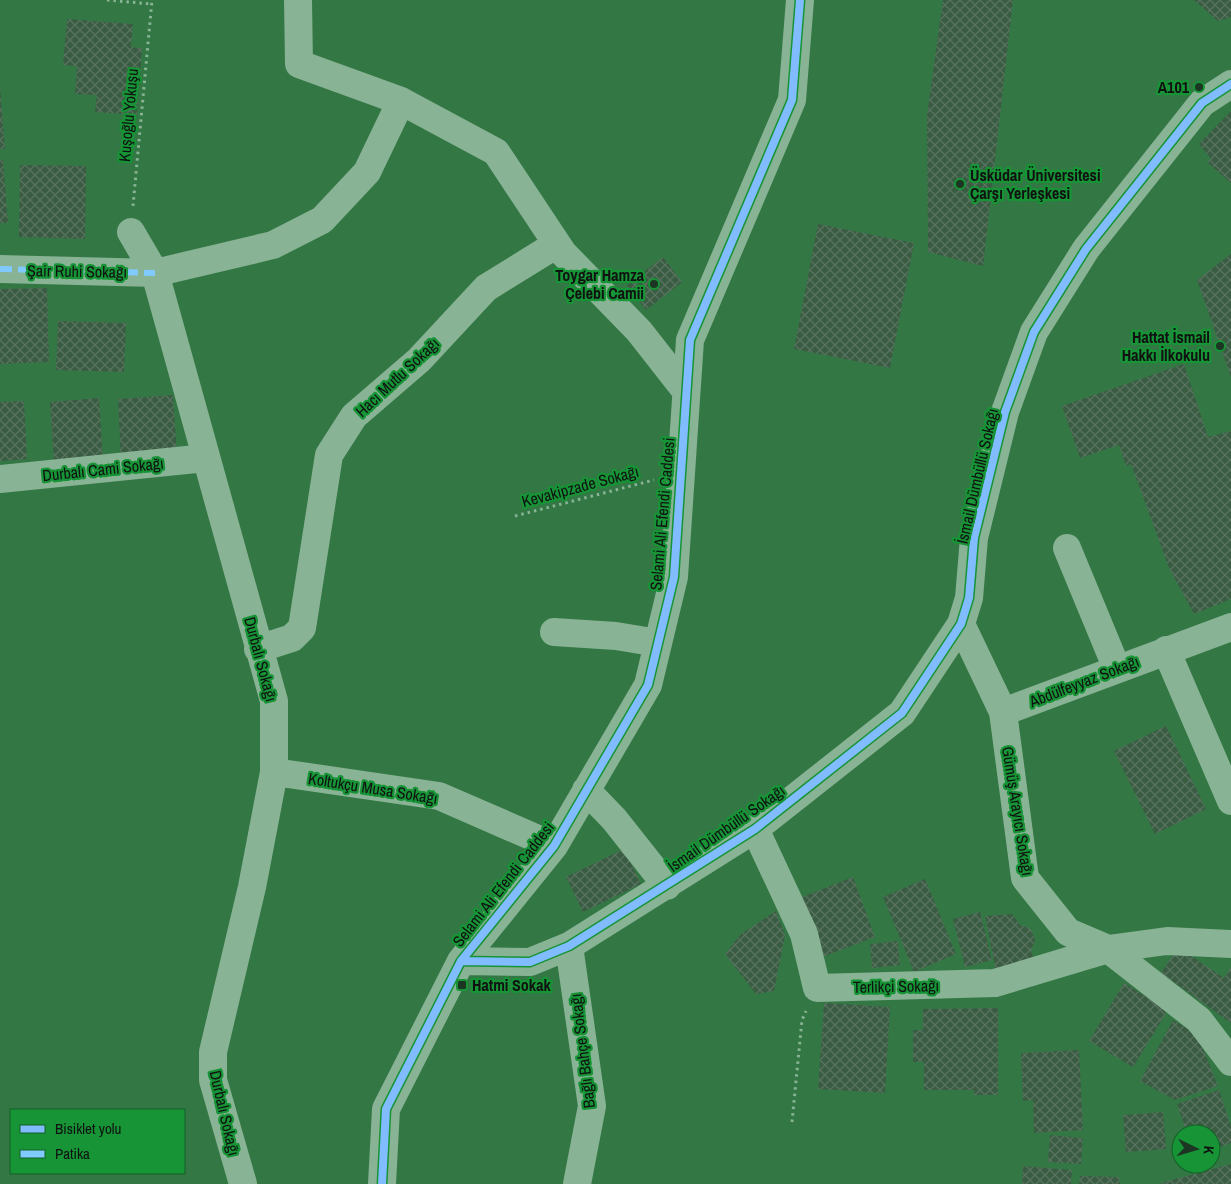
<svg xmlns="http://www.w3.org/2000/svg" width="1231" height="1184" viewBox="0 0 1231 1184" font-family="'Archivo Narrow',sans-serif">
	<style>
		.building { fill: url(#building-cross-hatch) }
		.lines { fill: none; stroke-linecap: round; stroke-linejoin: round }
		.path { stroke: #88b394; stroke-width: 3; stroke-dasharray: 2.5 4; stroke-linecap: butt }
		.minor { stroke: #88b394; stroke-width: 28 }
		.quiet { stroke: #80caff; stroke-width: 6; stroke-dasharray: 12 6; stroke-linecap: butt }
		.cycleway-casing { stroke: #169436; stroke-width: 11 }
		.cycleway { stroke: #80bcff; stroke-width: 8 }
		.poi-dot { fill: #1d3523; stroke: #169436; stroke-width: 2 }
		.labels { text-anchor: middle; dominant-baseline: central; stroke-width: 4.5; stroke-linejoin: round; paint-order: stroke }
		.poi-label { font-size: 16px; font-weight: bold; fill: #111; stroke: #169436; text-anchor: end }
		.street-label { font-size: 16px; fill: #111; stroke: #169436 }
	</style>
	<defs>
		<pattern id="building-cross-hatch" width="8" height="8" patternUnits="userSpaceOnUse" patternTransform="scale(1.25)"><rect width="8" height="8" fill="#395c42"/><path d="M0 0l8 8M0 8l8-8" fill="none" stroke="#597360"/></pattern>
	</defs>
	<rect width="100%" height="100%" fill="#374"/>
	<path class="building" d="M943,0H1013L983,266L928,252L927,115Z
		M1194,0H1231V17L1218,21Z
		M67,19L133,24L131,47L142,48L137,115L95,112L97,95L75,94L77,66L63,65Z
		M0,87L5,149H0Z
		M1231,111V183L1207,162L1211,159L1199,144Z
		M0,160H3L8,223H0Z
		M20,165L86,166L85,239L19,237Z
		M818,224L914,243L890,368L794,349Z
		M1231,254V377L1197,280Z
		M663,257L682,282L646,310L627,285Z
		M47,288L49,362L0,364V289Z
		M58,321L126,323L124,372L56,370Z
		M1184,364L1208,437L1231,431V599L1194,614L1169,568L1131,464L1126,466L1119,445L1080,458L1062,406Z
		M173,395L177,456L121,460L118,399Z
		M99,398L103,459L54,463L50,402Z
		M24,401L27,459L0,461V402Z
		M1166,726L1206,809L1155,834L1114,751Z
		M624,849L641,884L583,912L566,877Z
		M853,877L875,937L822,957L800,898Z
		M925,879L956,954L914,972L883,897Z
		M776,911L785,935L774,991L756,994L725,954L741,934Z
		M980,912L992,960L965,967L953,919Z
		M1012,914L1021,926L1028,927L1032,931L1035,940L1031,950L1036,966L996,972L985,916Z
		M898,941L900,965L872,968L870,944Z
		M1178,947L1224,978L1231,967V1023L1161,973Z
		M1124,983L1168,1010L1133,1067L1089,1041Z
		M824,1003L890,1007L885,1093L818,1089Z
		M998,1008V1095H974V1090H924V1062H913V1030H923V1009Z
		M1173,1020L1197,1034L1218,1086L1175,1100L1140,1081Z
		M1079,1050L1083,1130L1034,1133L1033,1100L1023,1101L1021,1053Z
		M1219,1090L1231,1126V1143L1211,1150V1134H1187L1177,1104Z
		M1163,1112L1166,1149L1126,1152L1123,1115Z
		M1050,1135L1083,1138L1081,1164L1048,1162Z
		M1231,1164V1184H1161V1183Z
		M1023,1166L1072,1170L1071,1184H1022Z
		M1080,1176L1119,1177L1120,1184H1079Z"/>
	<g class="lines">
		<path class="path" d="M107,0L151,4
			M133,206L152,0
			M515,516L654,480
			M792,1122L802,1020L806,1011"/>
		<path class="minor" d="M298,0L299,64L401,101L496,152L563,253L639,331L686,391
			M131,232L155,273L274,701V772L252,887L213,1052V1080L243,1184
			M0,269L155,273L273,245L322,220L367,172L401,101
			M0,479L206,458
			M1067,548L1117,669
			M961,624L1003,712L1025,878L1068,932L1108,949L1199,1020L1231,1062
			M554,632L616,636L658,643
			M258,649L292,638L302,628L329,455L354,416L419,360L486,288L557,244
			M1166,650L1231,801
			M1003,712L1231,627
			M274,772L439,796L554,846
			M586,790L614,819L667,886
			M755,829L804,934L817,988L995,983L1108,949L1167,941L1231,944
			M569,946L592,1106L577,1184
			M461,961L530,962L569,946L755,829L902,713L961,624L969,598L974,538L1005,412L1034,332L1086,249L1202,103L1231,84
			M382,1184L386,1109L461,961L554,846L648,685L674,577L690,340L792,100L800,0"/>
		<path class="quiet" d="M0,269L155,273"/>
		<g class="cycleway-casing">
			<path id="cycleway" d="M461,961L530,962L569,946L755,829L902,713L961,624L969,598L974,538L1005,412L1034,332L1086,249L1202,103L1231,84
				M382,1184L386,1109L461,961L554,846L648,685L674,577L690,340L792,100L800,0"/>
		</g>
		<use href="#cycleway" class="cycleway"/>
	</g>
	<g class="poi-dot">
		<circle cx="1199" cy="87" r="5"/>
		<circle cx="960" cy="184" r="5"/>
		<circle cx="654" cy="284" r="5"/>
		<circle cx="1220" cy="346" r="5"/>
		<rect x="457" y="980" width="10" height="10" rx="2.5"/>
	</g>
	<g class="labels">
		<g class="poi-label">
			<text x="1189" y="87">A101</text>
			<text x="970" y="175" text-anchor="start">Üsküdar Üniversitesi<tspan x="970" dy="18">Çarşı Yerleşkesi</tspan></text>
			<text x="644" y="275">Toygar Hamza<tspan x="644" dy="18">Çelebi Camii</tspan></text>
			<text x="1210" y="337">Hattat İsmail<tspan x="1210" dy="18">Hakkı İlkokulu</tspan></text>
			<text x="472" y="985" text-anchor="start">Hatmi Sokak</text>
		</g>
		<g class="street-label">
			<text transform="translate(128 115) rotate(-85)">Kuşoğlu Yokuşu</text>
			<text transform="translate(77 271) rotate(1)">Şair Ruhi Sokağı</text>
			<text transform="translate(397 377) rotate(-43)">Hacı Mutlu Sokağı</text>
			<text transform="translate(103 469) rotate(-6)">Durbalı Cami Sokağı</text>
			<text transform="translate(977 476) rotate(-77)">İsmail Dümbüllü Sokağı</text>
			<text transform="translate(580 486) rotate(-15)">Kevakipzade Sokağı</text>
			<text transform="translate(662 514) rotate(-85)">Selami Ali Efendi Caddesi</text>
			<text transform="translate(261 659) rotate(75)">Durbalı Sokağı</text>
			<text transform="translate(1084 681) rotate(-21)">Abdülfeyyaz Sokağı</text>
			<text transform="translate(373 788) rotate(9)">Koltukçu Musa Sokağı</text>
			<text transform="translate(1018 811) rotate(81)">Gümüş Arayıcı Sokağı</text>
			<text transform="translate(726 828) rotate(-35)">İsmail Dümbüllü Sokağı</text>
			<text transform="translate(503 884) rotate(-52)">Selami Ali Efendi Caddesi</text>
			<text transform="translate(896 986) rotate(-1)">Terlikçi Sokağı</text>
			<text transform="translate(582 1051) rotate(-97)">Bağlı Bahçe Sokağı</text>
			<text transform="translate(225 1113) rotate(77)">Durbalı Sokağı</text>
		</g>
	</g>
	<rect x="10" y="1109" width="175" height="65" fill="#169436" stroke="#146027"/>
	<rect x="20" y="1125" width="25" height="8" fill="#80bcff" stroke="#146027"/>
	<text x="55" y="1134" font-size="15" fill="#111111">Bisiklet yolu</text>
	<rect x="20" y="1150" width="25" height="8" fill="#80caff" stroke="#146027"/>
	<text x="55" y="1159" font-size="15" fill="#111111">Patika</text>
	<g transform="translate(1196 1149) rotate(95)"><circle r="24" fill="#169436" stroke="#146027"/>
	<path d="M0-4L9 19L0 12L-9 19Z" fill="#1d3523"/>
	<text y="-8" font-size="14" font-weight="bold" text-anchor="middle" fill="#111111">K</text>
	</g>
</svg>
